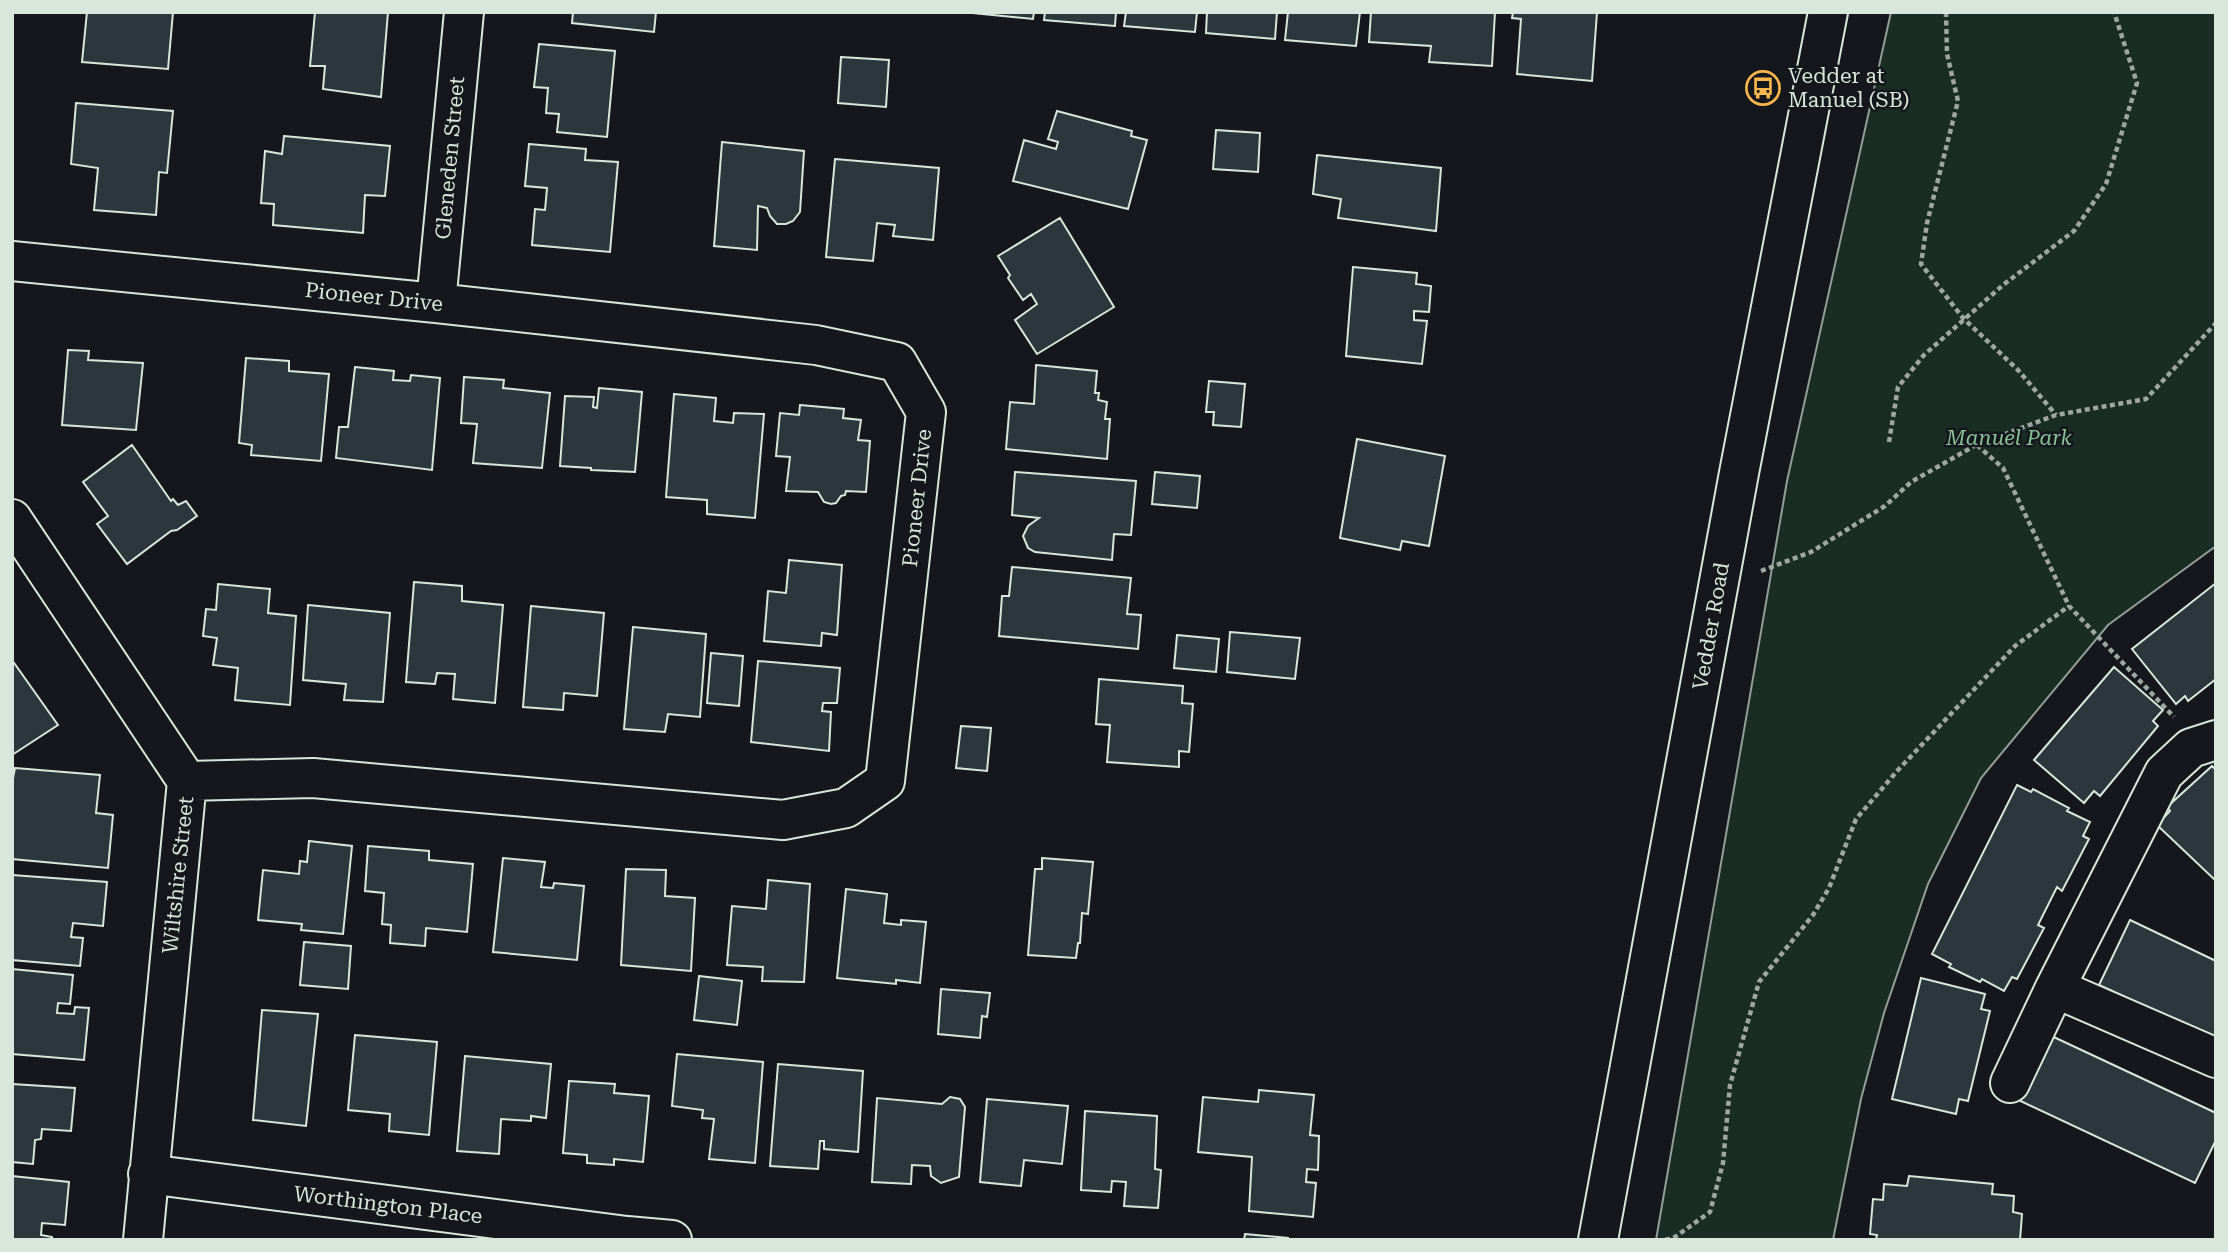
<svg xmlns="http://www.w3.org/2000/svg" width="2228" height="1252" viewBox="0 0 2228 1252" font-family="'Roboto Serif',serif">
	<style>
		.green { fill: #1a2d24; stroke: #939e99; stroke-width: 2 }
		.building { fill: #2c363c; stroke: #d8e6dc; stroke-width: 2 }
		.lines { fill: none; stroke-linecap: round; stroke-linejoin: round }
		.minor-casing { stroke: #d8e6dc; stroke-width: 42 }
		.major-casing { stroke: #d8e6dc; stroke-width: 42 }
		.path { stroke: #9da8a2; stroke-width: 4.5; stroke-dasharray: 5 3.5; stroke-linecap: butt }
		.minor { stroke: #14181c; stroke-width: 38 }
		.major { stroke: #14181c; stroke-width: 38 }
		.labels { text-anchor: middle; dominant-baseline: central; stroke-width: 5; stroke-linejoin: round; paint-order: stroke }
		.poi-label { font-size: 21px; fill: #d8e6dc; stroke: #14181c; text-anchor: start }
		.street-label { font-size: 21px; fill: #d8e6dc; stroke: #14181c }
		.park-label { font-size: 21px; font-style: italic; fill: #8ac095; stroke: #14181c }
	</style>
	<rect width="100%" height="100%" fill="#14181c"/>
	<path class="green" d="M1891,12H2216V546L2108,625L1981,778L1928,884L1884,1013L1861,1099L1833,1240H1656L1787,481Z"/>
	<path class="building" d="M87,12H173L168,69L82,62Z
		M315,12H388L381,97L323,89L325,66H310Z
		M573,12H656L654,32L572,23Z
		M962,12H1034L1033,19Z
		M1045,12H1116L1115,26L1044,20Z
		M1126,12H1197L1195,32L1124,26Z
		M1207,12H1277L1275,39L1206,33Z
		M1288,12H1360L1356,46L1285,40Z
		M1371,12H1495L1492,66L1429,62L1431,46L1369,42Z
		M1513,12H1597L1592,81L1517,74L1521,19L1512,18Z
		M539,44L615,51L607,137L557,132L559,114L546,113L548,88L534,87Z
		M841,57L889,60L886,107L838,103Z
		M76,103L173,111L167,173L159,172L156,215L94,210L98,168L71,164Z
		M1057,111L1132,131L1131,136L1147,140L1128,209L1013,181L1024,140L1056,149L1058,142L1048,139Z
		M1216,130L1260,133L1258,172L1213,169Z
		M284,136L390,146L385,196L365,195L363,233L273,225L274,204L261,203L265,151L282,154Z
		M722,142L804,151L800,212L793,221L786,224H777L770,216L767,208L758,206L757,250L714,246Z
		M529,144L586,149L585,160L618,162L610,252L532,245L535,209L545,210L547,188L525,186Z
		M1317,155L1441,168L1436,231L1338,218L1341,199L1313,194Z
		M835,159L939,168L933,240L893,236L895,225L877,223L873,261L826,257Z
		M1060,218L1114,307L1037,354L1015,320L1037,304L1031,294L1023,300L1008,278L1010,275L998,256Z
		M1353,267L1417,273L1416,284L1431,286L1429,312L1414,311V320L1427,321L1422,364L1346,356Z
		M68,350L89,351L88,360L143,363L136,430L62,425Z
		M246,358L289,361V371L329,374L321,461L251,455L252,445L239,443Z
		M1036,365L1097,371L1095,393H1099L1098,400L1107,402L1105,419H1110L1107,459L1006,449L1010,402L1034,404Z
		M355,367L394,371L393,380L410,381L411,375L440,378L432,470L336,458L339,427H348Z
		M464,377L504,380L503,388L550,393L542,468L473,463L477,424L461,423Z
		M1209,381L1245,384L1241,427L1213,425L1214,412H1206Z
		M599,388L642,392L635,472L591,470V468L560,466L565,396L594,397L593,407L597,408Z
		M674,394L716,398L714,421L733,423L734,413L764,414L755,518L707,514V500L666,497Z
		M800,405L844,409L843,418L861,420L858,440L870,441L866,492L846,491L845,495L841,496L836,503L831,504L824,502L818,492L786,491L790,457L776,456L780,413L799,415Z
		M1357,439L1445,456L1429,546L1402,541L1400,550L1340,538Z
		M132,445L171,501L173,499L178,505L186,501L197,516L177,530L171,531L127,564L97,524L108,516L83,482Z
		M1015,472L1136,481L1131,535L1114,534L1112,560L1035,552L1028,548L1023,536L1028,526L1039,518L1012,515Z
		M1155,472L1200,476L1197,508L1152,504Z
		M789,560L842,565L837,635L822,633L821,646L764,641L768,591L786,593Z
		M1012,567L1131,578L1127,614L1141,615L1138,649L999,636L1002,596H1009Z
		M414,582L462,586V601L503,605L495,703L453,699L455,674L437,673L435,684L406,682Z
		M2216,583V679L2188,701L2185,696L2176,704L2132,649Z
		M218,584L270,589L268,613L296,616L290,705L235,700L238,668L213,665L217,638L203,636L206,609L216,610Z
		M308,605L390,613L383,702L344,700L346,684L303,680Z
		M531,606L604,613L597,696L564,693L563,710L523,707Z
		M633,627L706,634L700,717L668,714L665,732L624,729Z
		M1230,632L1300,638L1295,679L1227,672Z
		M1177,635L1219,639L1216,672L1174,668Z
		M711,653L743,656L739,706L707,703Z
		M12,660L58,725L12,755Z
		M758,661L840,668L837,703H823L822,711L831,712L829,751L751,742Z
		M2114,667L2163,710L2153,721L2158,726L2100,796L2094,791L2084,803L2034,760Z
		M1099,679L1183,686L1182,703L1193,704L1189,752L1179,751V767L1107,762L1110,725L1096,724Z
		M961,726L991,728L987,771L956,768Z
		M2212,766L2216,770V881L2157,825L2170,811L2167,807Z
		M15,768L100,775L96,813L113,815L108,868L12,859V783Z
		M2017,785L2031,792L2033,789L2069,808L2067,811L2090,822L2083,836L2089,839L2062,891L2057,887L2038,925L2044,928L2017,979L2012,977L2004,991L1982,979L1980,982L1949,967L1951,964L1932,954Z
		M309,841L352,846L343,934L301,930L302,924L258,920L263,870L299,874L300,861L307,862Z
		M368,846L429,851V860L473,864L467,932L426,928L425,946L390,943L391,925L382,924L384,893L365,891Z
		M503,858L545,862L541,887L553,888L554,883L584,886L577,960L493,952Z
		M1042,858L1093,862L1088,914L1082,913L1080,943H1078L1076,958L1028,955L1035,869H1042Z
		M626,869L666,870L665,896L695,898L691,971L621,965Z
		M12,875L107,882L103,926L73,923L71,937L83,938L80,966L12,960Z
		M768,880L810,884L804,982L762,981L763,967L727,965L732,906L766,909Z
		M846,889L887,894L884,923L901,925V920L926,922L920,983L896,980V984L837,978Z
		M2130,920L2216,961V1039L2099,985Z
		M304,942L351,946L348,989L300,985Z
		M12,969L73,975L70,1004L58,1003L57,1013L74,1014L75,1007L89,1008L84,1060L12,1054Z
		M699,976L742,981L737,1025L694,1020Z
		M1921,978L1985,994L1981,1009L1990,1011L1968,1101L1959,1099L1956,1114L1892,1099Z
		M941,989L990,993L987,1017L982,1016L980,1038L938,1034Z
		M262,1010L318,1014L306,1126L253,1120Z
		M2043,1032L2216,1113V1140L2195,1183L2012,1097Z
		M355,1035L437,1042L429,1135L389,1131L390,1114L348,1110Z
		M677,1054L763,1062L755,1163L709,1159L714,1119L702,1118L703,1110L672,1106Z
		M465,1056L551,1064L546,1118L531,1116V1121L501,1119L499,1154L457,1151Z
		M778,1064L863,1071L858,1152L824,1149V1141H820L818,1169L770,1166Z
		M569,1081L615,1084L614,1093L649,1096L643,1162L614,1159V1165L587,1163V1155L563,1153Z
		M12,1084L75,1088L71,1131L42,1129L41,1139L35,1140L33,1164L12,1162Z
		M1259,1090L1314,1095L1310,1135L1319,1136L1318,1170L1307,1169L1306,1182L1316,1183L1313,1217L1249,1211L1252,1157L1198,1152L1203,1097L1258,1102Z
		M950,1097L960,1099L965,1107L959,1177L941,1183L931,1176L930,1166L912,1165L911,1184L872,1182L877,1098L942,1104Z
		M987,1099L1068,1106L1062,1164L1024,1160L1021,1186L980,1182Z
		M1085,1111L1157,1116L1155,1169L1161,1170L1158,1208L1124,1206L1126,1182L1112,1181L1111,1192L1081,1190Z
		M12,1176L69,1182L65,1225L42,1223L41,1235L52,1237V1240H12Z
		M1909,1176L1993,1184L1992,1194L2014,1196L2013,1212L2022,1214L2020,1240H1876L1877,1235L1870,1234L1873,1199L1883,1200L1884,1184L1907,1186Z
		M1245,1234L1288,1238V1240H1244Z"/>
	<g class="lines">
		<g class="minor-casing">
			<path id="minor" d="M12,261L436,303L816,345L897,362L926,412L885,781L846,808L783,820L313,778L187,781
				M436,303L464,12
				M12,519L187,781L143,1240
				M2055,988L2216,1058
				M2010,1083L2055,988L2164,773L2191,748L2216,740
				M148,1174L627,1236L672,1240"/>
		</g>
		<g class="major-casing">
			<path id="major" d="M1598,1240L1739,473L1828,12"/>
		</g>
		<path class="path" d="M1946,12L1947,54L1958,101L1927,223L1921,264L1963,318L2018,370L2056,415
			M1889,442L1898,387L1924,355L2003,285L2074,231L2106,184L2137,83L2114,12
			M1977,445L2003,468L2069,606L2174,717
			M1761,571L1811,552L1885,506L1911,482L1976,445L2056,415L2146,399L2216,323
			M1665,1240L1675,1237L1710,1212L1723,1163L1730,1085L1759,982L1813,915L1829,888L1856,819L1898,770L2015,646L2069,606"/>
		<use href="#minor" class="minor"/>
		<use href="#major" class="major"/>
	</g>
	<defs>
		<g id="bus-ring" transform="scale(1.75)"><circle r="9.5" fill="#14181c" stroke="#ffb74d" stroke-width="1.5"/><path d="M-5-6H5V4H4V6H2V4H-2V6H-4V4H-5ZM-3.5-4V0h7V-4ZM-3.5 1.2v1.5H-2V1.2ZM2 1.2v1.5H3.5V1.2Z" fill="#ffb74d"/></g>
	</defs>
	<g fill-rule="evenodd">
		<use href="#bus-ring" x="1763" y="88"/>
	</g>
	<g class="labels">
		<g class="poi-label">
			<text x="1788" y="76">Vedder at<tspan x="1788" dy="24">Manuel (SB)</tspan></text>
		</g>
		<g class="street-label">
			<text transform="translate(450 158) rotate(-85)">Gleneden Street</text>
			<text transform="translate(374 297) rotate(6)">Pioneer Drive</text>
			<text transform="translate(917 498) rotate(-84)">Pioneer Drive</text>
			<text transform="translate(1711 626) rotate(-80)">Vedder Road</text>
			<text transform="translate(178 875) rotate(-84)">Wiltshire Street</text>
			<text transform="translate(388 1205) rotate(7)">Worthington Place</text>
		</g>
		<g class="park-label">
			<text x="2009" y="438">Manuel Park</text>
		</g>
	</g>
	<rect width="2228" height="1252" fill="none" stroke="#d8e6dc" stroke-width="28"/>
</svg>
